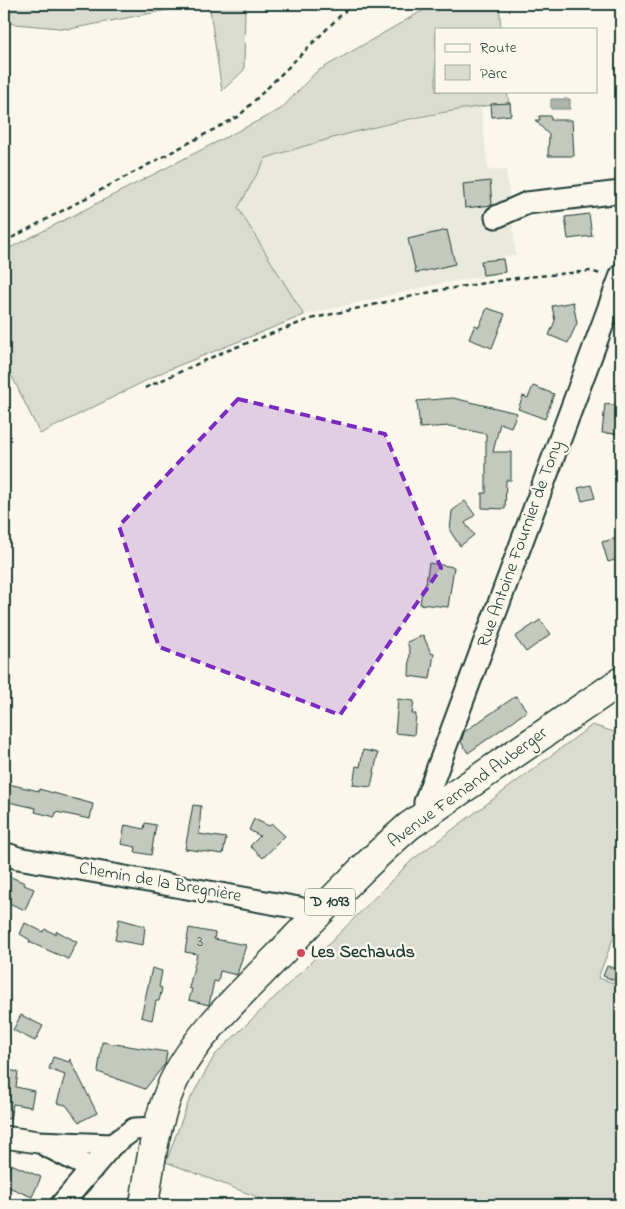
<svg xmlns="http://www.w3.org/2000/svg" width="625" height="1209" viewBox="0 0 625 1209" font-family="'Indie Flower',sans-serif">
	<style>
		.built { fill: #eae9de }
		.green { fill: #dbdcd1; stroke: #7d8c82 }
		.water { fill: #adb4aa; stroke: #74847b }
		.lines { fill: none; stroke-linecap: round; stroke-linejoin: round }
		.stream { stroke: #74847b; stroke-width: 4.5 }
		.building { fill: #c4c9be; stroke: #1f3d34 }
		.minor-casing { stroke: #1f3d34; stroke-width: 25 }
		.major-casing { stroke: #1f3d34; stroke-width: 31 }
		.path { stroke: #1f3d34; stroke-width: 2.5; stroke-dasharray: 5 4; stroke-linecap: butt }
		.minor { stroke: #fbf7ec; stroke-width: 21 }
		.major { stroke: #fbf7ec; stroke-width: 28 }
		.marked { fill: #7b2cbf; fill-opacity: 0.2; stroke: #7b2cbf; stroke-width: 4; stroke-dasharray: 10 6; stroke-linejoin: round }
		.poi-dot { fill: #d1495b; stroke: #fbf7ec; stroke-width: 2 }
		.labels { text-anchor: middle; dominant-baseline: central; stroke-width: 4.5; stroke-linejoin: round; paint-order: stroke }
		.number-label { font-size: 15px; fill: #486056 }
		.shield { fill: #fbf7ec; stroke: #61756b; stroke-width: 1 }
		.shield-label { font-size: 16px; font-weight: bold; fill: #1f3d34 }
		.street-label { font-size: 18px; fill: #1f3d34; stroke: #fbf7ec }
		.poi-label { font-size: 18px; font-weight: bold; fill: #1f3d34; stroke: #fbf7ec; text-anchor: start }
	</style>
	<rect width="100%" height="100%" fill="#fbf7ec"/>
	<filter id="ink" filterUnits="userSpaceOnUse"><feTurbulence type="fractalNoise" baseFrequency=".02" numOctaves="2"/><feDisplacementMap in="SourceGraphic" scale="10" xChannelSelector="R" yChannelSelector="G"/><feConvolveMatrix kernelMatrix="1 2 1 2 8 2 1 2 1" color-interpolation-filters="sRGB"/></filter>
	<g filter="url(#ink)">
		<path class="built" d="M481,106L488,170L506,169L516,255L503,256L507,273L443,283L304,315L238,207L266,158L334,136Z"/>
		<path class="green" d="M4,4H198L70,29L4,23Z
			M209,4H245L244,70L222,91Z
			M434,4H499L501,29H436V91H507L509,103C426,112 344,133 266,158L238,208L304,315L165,371L40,434L4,360V251L281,109L316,72Z
			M592,725L621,734V918L598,978L621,985V1205H278L166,1162L188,1103L215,1055L305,968L412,860Z"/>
		<path class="water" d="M551,99H570V109H551Z"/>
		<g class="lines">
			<path class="stream" d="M75,4L100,6L113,4"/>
		</g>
		<path class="building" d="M510,103L511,115L492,117L491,104Z
			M539,116H551V120H572L574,156H548L549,135L535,120H540Z
			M490,181L492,205L465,208L463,184Z
			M589,214L592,236L568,239L565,217Z
			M447,230L455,264L416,273L408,239Z
			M503,259L505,272L483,275L481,261Z
			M573,302L577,323L568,343L549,335L555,321L552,306Z
			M487,308L505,314L492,348L469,339L475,325L479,327Z
			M533,386L554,394L545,419L518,409L523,396L528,398Z
			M453,398L517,413L511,427L500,423L493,452H511V480H506L505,509L482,508V493H486V434L450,426L420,428L417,401Z
			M605,404L621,406V434L602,433Z
			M591,485L595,498L582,501L578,488Z
			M465,501L475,515L465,523L474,535L460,546L450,531L452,511Z
			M621,537V558L608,562L602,542Z
			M429,563L454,567L448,607L420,604L422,589H425Z
			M540,620L551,634L526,652L515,637Z
			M423,635L431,653L434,654L430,679L409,676L410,651L407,642Z
			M516,696L527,711L468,753L461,742L464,732Z
			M398,699L414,701L412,714H416L414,735L395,733Z
			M363,750L378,753L371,787L353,785L356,766L360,767Z
			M4,783L39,791V789L93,804L90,819L56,812L55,817L35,812L36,808L4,801Z
			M193,805L201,806L199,834L226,838L223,854L185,849Z
			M254,819L269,826L272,824L285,836L263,858L250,846L260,836L249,830Z
			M145,823L156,825L151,855L135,852L136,847L121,844L125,825L144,829Z
			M4,874L25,883L24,885L34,889L25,910L4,901Z
			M119,919L145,926L143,945L115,940Z
			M25,923L43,932L45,929L55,934L57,931L77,942L68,959L29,942L30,940L20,934Z
			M189,928L215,933L214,939L246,945L237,975L220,971L218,982L214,981L209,1005L189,1000L192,989L189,988L197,954L185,952Z
			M607,966L620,970L616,981L603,976Z
			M152,968L162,971L159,987L162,988L159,1001H156L152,1020L141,1017Z
			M21,1015L43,1026L35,1041L13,1030Z
			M102,1042L167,1052L165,1064L145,1089L98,1072Z
			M53,1057L69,1062L70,1059L97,1113L79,1122L66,1105L57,1103L65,1075L49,1069Z
			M4,1069L18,1072L16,1087L34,1091L31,1107L13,1104L10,1119L4,1118Z
			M11,1164L41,1177L32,1197L4,1185Z"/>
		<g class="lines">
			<g class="minor-casing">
				<path id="minor" d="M496,217L527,203L621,192
					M425,814V802L621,275
					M4,853L18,858L299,908L315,918
					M4,1137L38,1142L112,1145
					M45,1145L92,1169
					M61,1205L112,1145L134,1129L156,1128"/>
			</g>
			<g class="major-casing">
				<path id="major" d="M144,1205C150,1165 155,1125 171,1087C192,1038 243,992 279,955C321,911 363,866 409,826L621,681"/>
			</g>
			<path class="path" d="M4,242L239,116L352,4
				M145,388L221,353L310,319L440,290L517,278L591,271L603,275"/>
			<use href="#minor" class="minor"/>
			<use href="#major" class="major"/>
		</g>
	</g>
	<path class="marked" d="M238,399L385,434L441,568L340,715L159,647L119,526Z"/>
	<circle class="poi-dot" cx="301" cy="953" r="5"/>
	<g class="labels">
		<g class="number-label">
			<text x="200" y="942">3</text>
		</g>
		<rect class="shield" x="305" y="888.5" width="50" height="27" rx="4"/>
		<g class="shield-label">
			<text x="330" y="902">D 1093</text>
		</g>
		<g class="street-label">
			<text transform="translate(521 544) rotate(-70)">Rue Antoine Fournier de Tony</text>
			<text transform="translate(468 788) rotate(-36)">Avenue Fernand Auberger</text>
			<text transform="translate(160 883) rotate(10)">Chemin de la Bregnière</text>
		</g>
		<g class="poi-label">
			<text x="311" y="953">Les Sechauds</text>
		</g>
	</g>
	<rect width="625" height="1209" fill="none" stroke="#fbf7ec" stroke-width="20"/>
	<rect x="10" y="10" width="605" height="1189" fill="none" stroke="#1f3d34" stroke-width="2" filter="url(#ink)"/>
	<rect x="435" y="28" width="162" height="65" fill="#fbf7ec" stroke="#a3ada2"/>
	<rect x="445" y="44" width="25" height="8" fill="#fbf7ec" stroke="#a3ada2"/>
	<text x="480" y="52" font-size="15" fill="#1f3d34">Route</text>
	<rect x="445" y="65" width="25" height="15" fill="#dbdcd1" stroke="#a3ada2"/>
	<text x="480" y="78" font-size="15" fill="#1f3d34">Parc</text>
</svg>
